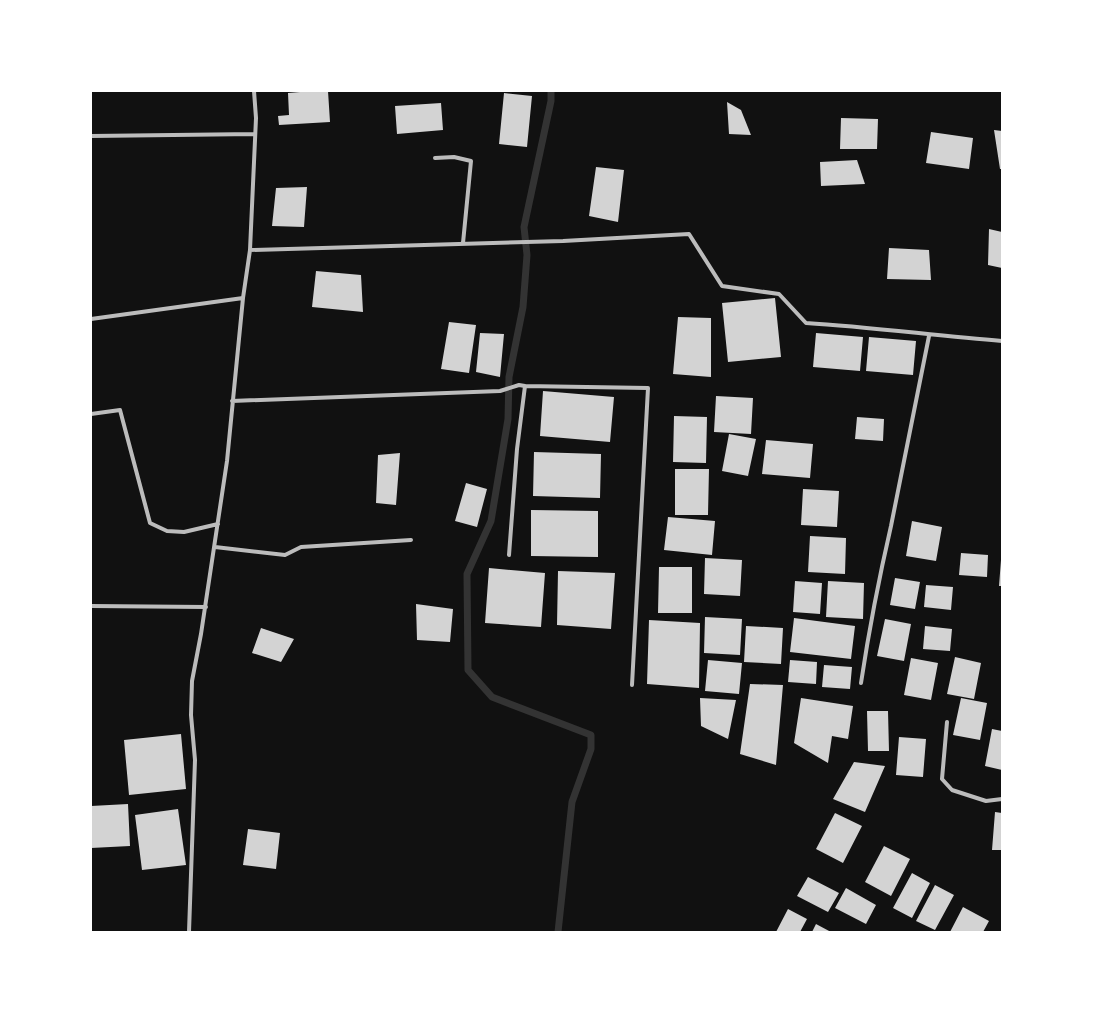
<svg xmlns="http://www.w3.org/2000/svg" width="1093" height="1023" viewBox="0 0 1093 1023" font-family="'Archivo Narrow',sans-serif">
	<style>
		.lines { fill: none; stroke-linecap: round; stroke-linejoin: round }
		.stream { stroke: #333; stroke-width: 7 }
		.building { fill: #d3d3d3 }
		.minor { stroke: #bcbcbc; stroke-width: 4 }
	</style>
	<rect width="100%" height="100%" fill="#111"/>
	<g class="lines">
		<path class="stream" d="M551,91V101L524,227L527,255L523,307L509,377L508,419L491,521L467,574L468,670L492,697L591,735V749L572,802L558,932"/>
	</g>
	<path class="building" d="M312,91H328L330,122L279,125L278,116L289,115L288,93Z
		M504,93L532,96L527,147L499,144Z
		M727,102L741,110L751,135L729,134Z
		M441,103L443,130L397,134L395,106Z
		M841,118L878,119L877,149H840Z
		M994,130L1002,131V169H1000Z
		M931,132L973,138L969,169L926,163Z
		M857,160L865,184L821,186L820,162Z
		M596,167L624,170L618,222L589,216Z
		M307,187L304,227L272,226L276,188Z
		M989,229L1002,232V268L988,265Z
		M889,248L929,250L931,280L887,279Z
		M316,271L361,275L363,312L312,307Z
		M775,298L781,357L728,362L722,303Z
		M678,317L711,318V377L673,374Z
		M449,322L476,325L469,373L441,369Z
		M480,333L504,334L500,377L476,372Z
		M816,333L863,337L860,371L813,367Z
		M869,337L916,341L913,375L866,371Z
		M543,391L614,397L610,442L540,436Z
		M716,396L753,398L751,434L714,432Z
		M674,416L707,417L706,463L673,462Z
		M857,417L884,419L883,441L855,439Z
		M729,434L756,439L748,476L722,471Z
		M766,440L813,444L810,478L762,474Z
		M534,452L601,454L600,498L533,496Z
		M400,453L396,505L376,503L378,455Z
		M675,469H709L708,515H675Z
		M466,483L487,489L477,527L455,521Z
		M803,489L839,491L837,527L801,525Z
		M531,510L598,511V557L531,556Z
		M668,517L715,521L712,555L664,550Z
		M912,521L942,527L936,561L906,556Z
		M810,536L846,538L845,574L808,572Z
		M961,553L988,555L987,577L959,575Z
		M705,558L742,560L740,596L704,594Z
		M1001,560H1002V586H999Z
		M659,567H692V613H658Z
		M489,568L545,573L541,627L485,623Z
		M558,571L615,573L611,629L557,625Z
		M895,578L920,582L915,609L890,605Z
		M795,581L822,583L820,614L793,612Z
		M828,581L864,583L863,619L826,617Z
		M926,585L953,587L951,610L924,607Z
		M416,604L453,609L450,642L417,640Z
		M705,617L742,619L740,655L704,653Z
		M794,618L855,626L851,659L790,652Z
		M885,619L911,624L904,661L877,656Z
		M649,620L700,623L699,688L647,684Z
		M746,626L783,628L781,664L744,662Z
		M925,626L952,629L950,651L923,649Z
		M261,628L294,639L281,662L252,653Z
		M955,657L981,663L974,699L947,694Z
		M911,658L938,663L931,700L904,695Z
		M708,660L742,663L739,694L705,691Z
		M790,660L817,662L816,684L788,682Z
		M824,665L852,667L850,689L822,687Z
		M750,684L783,685L776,765L740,754Z
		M700,698L736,700L728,739L701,726Z
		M801,698L853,706L848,739L832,736L828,763L794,743Z
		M961,698L987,703L980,740L953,735Z
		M867,711H888L889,751H868Z
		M992,729L1002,731V770L985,766Z
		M181,734L186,789L129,795L124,740Z
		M899,737L926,739L923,777L896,775Z
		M854,762L885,766L865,812L833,799Z
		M128,804L130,846L91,848V806Z
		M178,809L186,865L142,870L135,815Z
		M995,812L1002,813V850H992Z
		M835,813L862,826L843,863L816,849Z
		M248,829L280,833L276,869L243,865Z
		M884,846L910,859L891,896L865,882Z
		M912,873L930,883L912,918L893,908Z
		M808,877L839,893L828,912L797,896Z
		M935,885L954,895L935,930L916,921Z
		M846,888L876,905L866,924L835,908Z
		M963,907L989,921L983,932H950Z
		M788,909L807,919L800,932H776Z
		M816,924L831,932H812Z"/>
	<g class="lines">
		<path class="minor" d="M91,136L255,134
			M435,158L454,157L471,161L463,243
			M250,250L256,118L254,91
			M91,319L243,298
			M525,386L648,388L632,685
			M232,401L500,391L519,385L525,386L517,449L509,555
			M91,414L120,410L150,523L167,531L184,532L218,524
			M215,547L285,555L301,547L411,540
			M91,606L206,607
			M861,683C869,630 879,578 891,526C904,463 916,399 929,336
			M947,722L942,779L952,790L986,801L1002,799
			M189,932L195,760L191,715L192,681L201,634L227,461L243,298L250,250L563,241L689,234L722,286L779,294L806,323C872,327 937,336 1002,341"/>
	</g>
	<rect width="1093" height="1023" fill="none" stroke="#ffffff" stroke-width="184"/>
</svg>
